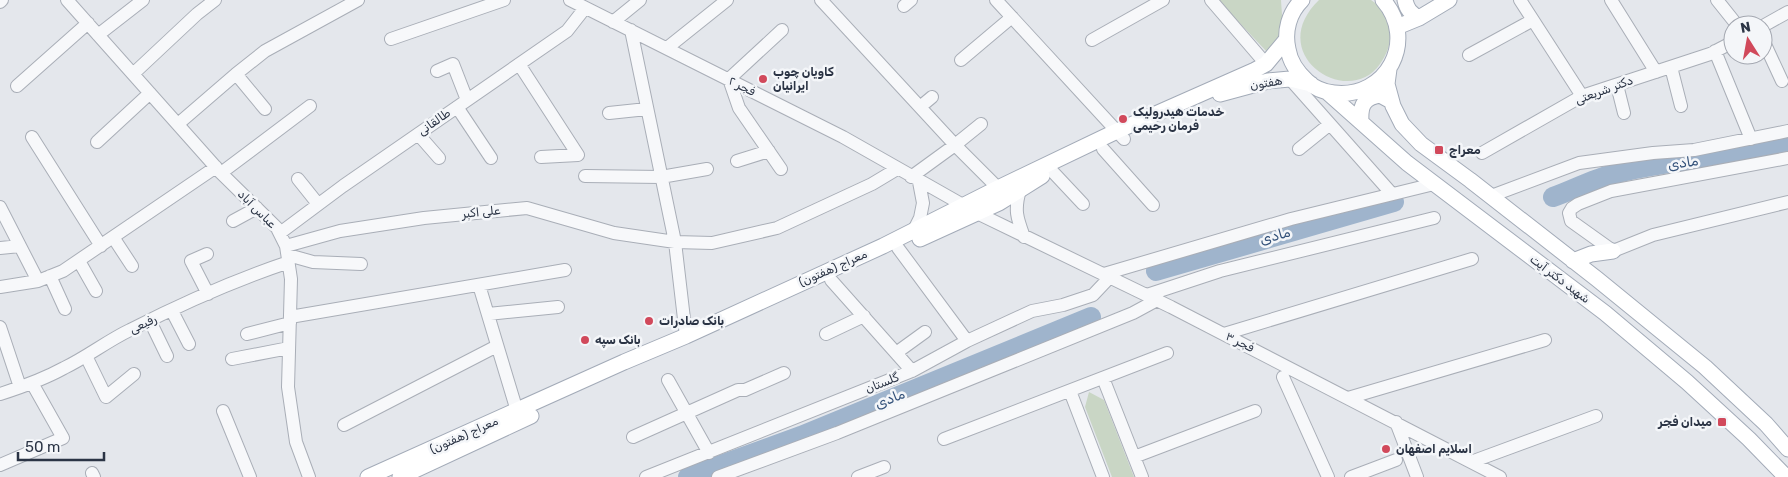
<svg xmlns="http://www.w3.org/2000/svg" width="1788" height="477" viewBox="0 0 1788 477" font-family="Rubik,'Noto Naskh Arabic',sans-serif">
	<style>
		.green { fill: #c9d6c5 }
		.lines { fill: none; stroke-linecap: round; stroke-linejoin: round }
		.river { stroke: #9fb4cc; stroke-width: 20 }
		.minor-casing { stroke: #a9aeb7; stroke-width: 14 }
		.major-casing { stroke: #a3abb8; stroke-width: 17 }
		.minor { stroke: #f7f8fa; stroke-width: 12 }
		.major { stroke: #fff; stroke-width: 15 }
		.poi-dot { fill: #d1495b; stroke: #f4f6f9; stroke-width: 2 }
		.labels { text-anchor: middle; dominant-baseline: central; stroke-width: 5; stroke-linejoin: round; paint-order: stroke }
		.poi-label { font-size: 12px; font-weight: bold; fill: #2b3445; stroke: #f4f6f9; text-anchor: start }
		.street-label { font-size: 12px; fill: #2b3445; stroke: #f4f6f9 }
		.water-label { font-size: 14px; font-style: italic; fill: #34527a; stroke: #f4f6f9 }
	</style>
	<rect width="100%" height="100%" fill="#e4e7ec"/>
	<path class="green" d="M1218,0H1281L1283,30L1267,52Z
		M1319,0H1371C1384,8 1389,22 1390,36C1390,47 1386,55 1380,64C1348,110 1263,54 1319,0Z
		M1089,392L1104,400L1134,477H1112L1085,407Z"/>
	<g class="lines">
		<path class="river" d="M1553,197C1573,190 1593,179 1614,174C1671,158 1731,160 1788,147
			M1156,271L1394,202
			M688,477L801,436L1091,317"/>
		<g class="minor-casing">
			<path id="minor" d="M67,0L221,173L277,228L286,246L291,279L288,387L296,442L309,477
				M570,0L843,137L977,213L1171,307L1500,477
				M821,0L955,145L998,188
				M996,0L1124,139
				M1211,0L1266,64
				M1520,0L1582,96
				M1611,0L1656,72
				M1717,0L1737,25
				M0,2L2,0
				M904,6L911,0
				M613,22L640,0
				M1763,26L1788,12
				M631,30L675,242L686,336
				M98,35L143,0
				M391,39L504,0
				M1092,40L1163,0
				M1763,40L1782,81
				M667,48L727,0
				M1715,51L1751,139
				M1469,55L1533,20
				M961,60L1012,17
				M519,64L578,155L541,157
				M1671,67L1681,106
				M437,71L453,64L467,100
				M133,74L197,14L215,0
				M236,74L265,109
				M1290,79L1392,194
				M1617,85L1624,113
				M17,86L88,23
				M457,107L491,158
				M920,107L932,97
				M609,113L647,109
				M178,124L236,74L265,51L358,0
				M418,134L439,158
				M32,137L101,246
				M97,142L150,93
				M1103,149L1153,205
				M1299,149L1330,124
				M1482,153L1582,96L1710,54L1733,42
				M1788,158L1611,191L1578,204L1572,208L1569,213L1571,221L1613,251L1653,235L1788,202
				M737,161L769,151
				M781,169L739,108L729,79L782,30
				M1052,171L1083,204
				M221,173L310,106
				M585,176L661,177L707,169
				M911,177L955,145L981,124
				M298,179L318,204
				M1020,190C1014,210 1017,218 1024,237
				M1491,196L1579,163L1653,153L1694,150L1788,131
				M0,207L38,281
				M233,221L257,208
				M913,232L920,218L923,203L919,182
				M280,233L343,186L567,31L585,8
				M113,237L132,266
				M286,246L340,231L424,218L527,208L614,233L675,242L712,243L777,228L872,184L897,169
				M0,248L20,246
				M898,248L967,341
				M207,254L191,261L208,294
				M288,255L313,262L361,264
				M79,261L96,291
				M1104,274L1291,219L1434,184
				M50,276L65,309
				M831,280L912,371
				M479,285L517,411
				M0,287L38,281L63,271L216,167
				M1147,295L1220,271L1434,218
				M172,311L189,344
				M488,314L558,307
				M290,317L565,270
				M150,321L167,356
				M0,327L20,387
				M247,334L290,323
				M826,334L864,316
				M1224,334L1472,259
				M896,353L925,332
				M86,356L106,397L134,374
				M232,359L289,348
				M1283,377L1328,477
				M1103,378L1142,477
				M668,380L709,453
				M1070,391L1103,477
				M0,394C22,387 44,379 64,368C87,357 107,341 130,330C181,304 235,280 289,262
				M1348,398L1545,340
				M223,411L250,477
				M1396,422L1417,477
				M344,425L497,346
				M633,437L738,390H745L784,373
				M944,439L1167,353
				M1134,457L1255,411
				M1471,462L1596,416
				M0,465L63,438L32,383
				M92,473L94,477
				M646,477L912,371L967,341L1032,311L1063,305L1093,295L1110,277
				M718,477L837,433L1133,313L1157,300
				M858,477L884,467
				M1351,477L1396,460"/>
		</g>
		<g class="major-casing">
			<path id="major" d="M1302,0C1289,13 1284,31 1288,49C1290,62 1297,72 1307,81C1314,88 1324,92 1334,93C1387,99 1418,40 1383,0
				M1405,0C1407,9 1410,13 1419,18
				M1397,27L1419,18L1449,0
				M1389,69L1387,84L1393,106L1402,124L1421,144L1470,180L1597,279L1705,367L1766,424L1788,449
				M1327,92L1407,163L1605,313L1687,382L1749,439L1786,477
				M1220,94L1268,81L1290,79L1311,84
				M1361,121C1360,105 1364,98 1380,95L1391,101
				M920,239L999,203L1042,176
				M1573,261L1591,254L1613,251
				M368,477L624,362L686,336L883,246L998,188L1117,131L1255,70L1266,64L1286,40
				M400,477L531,416"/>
		</g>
		<use href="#minor" class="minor"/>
		<use href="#major" class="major"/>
	</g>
	<g class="poi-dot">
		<circle cx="763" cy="79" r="5"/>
		<circle cx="1123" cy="119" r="5"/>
		<rect x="1434" y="145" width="10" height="10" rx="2.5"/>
		<circle cx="649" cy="321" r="5"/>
		<circle cx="585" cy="340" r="5"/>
		<rect x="1717" y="417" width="10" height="10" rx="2.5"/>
		<circle cx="1386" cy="449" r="5"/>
	</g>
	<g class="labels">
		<g class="poi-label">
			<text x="773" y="72">کاویان چوب<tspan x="773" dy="14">ایرانیان</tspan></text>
			<text x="1133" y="112">خدمات هیدرولیک<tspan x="1133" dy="14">فرمان رحیمی</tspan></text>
			<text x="1449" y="150">معراج</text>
			<text x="659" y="321">بانک صادرات</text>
			<text x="595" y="340">بانک سپه</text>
			<text x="1712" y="422" text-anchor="end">میدان فجر</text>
			<text x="1396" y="449">اسلایم اصفهان</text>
		</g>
		<g class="street-label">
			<text transform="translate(1266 83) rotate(-10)">هفتون</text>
			<text transform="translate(742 86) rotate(27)">فجر ۲</text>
			<text transform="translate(1604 90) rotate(-20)">دکتر شریعتی</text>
			<text transform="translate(434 122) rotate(-35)">طالقانی</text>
			<text transform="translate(257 209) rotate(45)">عباس آباد</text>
			<text transform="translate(481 212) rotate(-6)">علی اکبر</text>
			<text transform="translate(833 268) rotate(-24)">معراج (هفتون)</text>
			<text transform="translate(1560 279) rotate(37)">شهید دکتر آیت</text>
			<text transform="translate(143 324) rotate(-25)">رفیعی</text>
			<text transform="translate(1240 342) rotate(27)">فجر ۳</text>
			<text transform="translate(882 383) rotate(-22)">گلستان</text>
			<text transform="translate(464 435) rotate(-24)">معراج (هفتون)</text>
		</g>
		<g class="water-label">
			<text transform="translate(1683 163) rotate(-9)">مادی</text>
			<text transform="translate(1275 236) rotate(-16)">مادی</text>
			<text transform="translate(890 399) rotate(-22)">مادی</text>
		</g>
	</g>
	<g transform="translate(1748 40) rotate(349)"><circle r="24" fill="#f4f6f9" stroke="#a4a8b1"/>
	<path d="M0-4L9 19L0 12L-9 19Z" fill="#d1495b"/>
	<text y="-8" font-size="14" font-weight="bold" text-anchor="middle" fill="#2b3445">N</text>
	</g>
	<path d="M18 452v8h86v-8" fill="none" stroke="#2b3445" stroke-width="2.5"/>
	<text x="25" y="452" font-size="15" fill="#2b3445" stroke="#f4f6f9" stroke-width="4" paint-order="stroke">50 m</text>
</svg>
